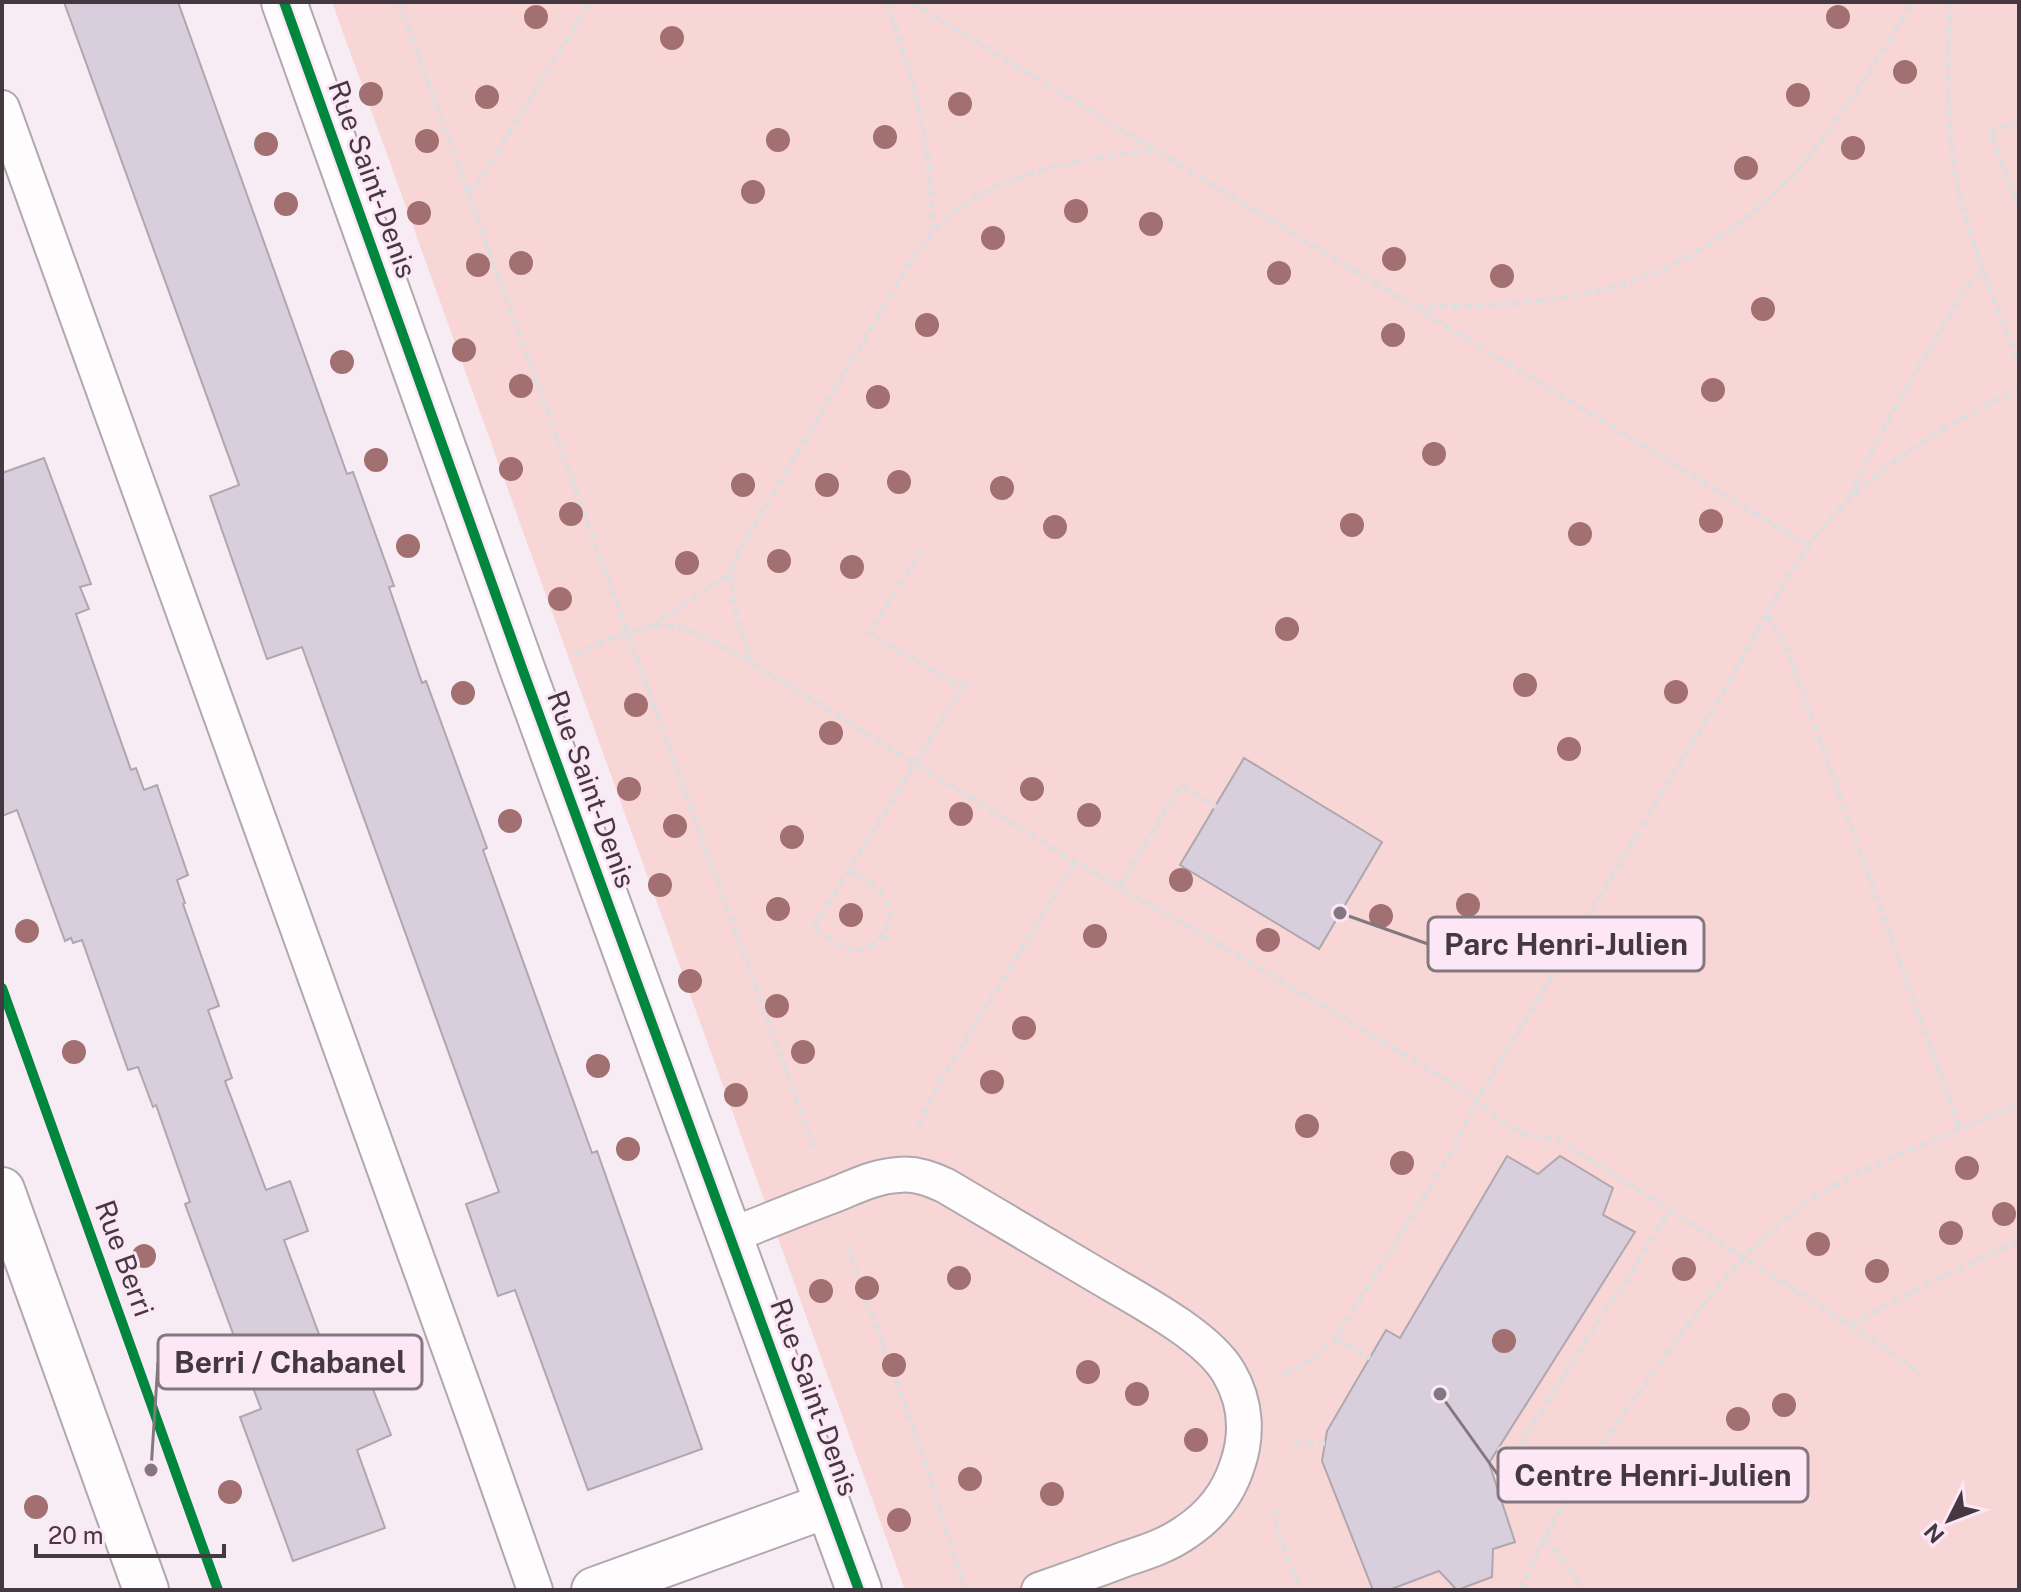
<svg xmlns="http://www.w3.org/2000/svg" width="2021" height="1592" viewBox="0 0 2021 1592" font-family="'Public Sans',sans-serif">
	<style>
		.green { fill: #f7d6d5 }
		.building { fill: #d9cedb; stroke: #afa7af; stroke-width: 2 }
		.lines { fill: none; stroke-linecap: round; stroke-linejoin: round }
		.lane-casing { stroke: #b1a7ae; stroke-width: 38 }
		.street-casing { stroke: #b1a7ae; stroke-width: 48 }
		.secondary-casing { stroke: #b1a7ae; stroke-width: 48 }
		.path { stroke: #e0dddf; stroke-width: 5; stroke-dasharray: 8 4; stroke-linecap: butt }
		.lane { stroke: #fefcfd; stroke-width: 34 }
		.street { stroke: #fefcfd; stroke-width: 44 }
		.secondary { stroke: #fefcfd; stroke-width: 44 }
		.cycleway-casing { stroke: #fde7f6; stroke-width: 15 }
		.cycleway { stroke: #00873e; stroke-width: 10 }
		.tree { fill: #a27071 }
		.labels { text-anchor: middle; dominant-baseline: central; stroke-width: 6; stroke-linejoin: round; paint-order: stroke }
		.street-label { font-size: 28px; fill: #443940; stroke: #fde7f6 }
		.leader { fill: none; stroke: #83787f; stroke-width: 3 }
		.callout-dot { fill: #83787f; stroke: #fde7f6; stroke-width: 3 }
		.callout { fill: #fde7f6; stroke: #83787f; stroke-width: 3 }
		.callout-label { font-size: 30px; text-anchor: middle; font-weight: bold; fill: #443940 }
	</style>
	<rect width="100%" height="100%" fill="#f8ecf4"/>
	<path class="green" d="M332,2H2019V1590H905Z"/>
	<path class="building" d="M64,2H178L347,474L353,472L394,586L389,587L422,683L426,681L487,848L483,850L592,1153L597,1151L702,1449L588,1490L515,1290L498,1296L466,1204L499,1192L302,647L267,659L210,496L239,485Z
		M44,458L91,584L80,587L89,609L76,614L131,770L136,768L144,790L157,785L188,875L177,880L185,903L183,904L219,1006L208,1010L232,1078L225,1081L266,1190L290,1181L308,1231L284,1240L336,1380L365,1369L391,1435L357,1450L385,1528L293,1561L240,1417L261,1409L185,1204L190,1202L156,1105L153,1107L138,1067L128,1070L82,940L73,943L71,938L65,941L17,810L2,816V473Z
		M1244,758L1382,842L1319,949L1180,865Z
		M1507,1156L1538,1174L1560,1156L1613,1188L1603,1215L1635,1232L1489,1463L1515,1542L1493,1549L1492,1577L1457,1590L1439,1571L1389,1590H1373L1322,1461L1327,1431L1386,1330L1400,1338Z"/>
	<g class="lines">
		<g class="lane-casing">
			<path id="lane" d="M2,108L478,1428L535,1590
				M730,1236C765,1222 799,1208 834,1195C854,1187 876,1176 898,1175C916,1173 931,1179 946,1186C995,1215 1044,1244 1093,1273C1131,1296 1207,1334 1229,1373C1246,1402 1248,1435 1237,1466C1228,1494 1210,1516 1186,1532C1168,1545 1146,1552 1125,1559C1096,1570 1068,1580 1039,1590"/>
		</g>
		<g class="street-casing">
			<path id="street" d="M284,2L523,671L859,1590
				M594,1590L828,1505"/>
		</g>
		<g class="secondary-casing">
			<path id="secondary" d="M2,1190L146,1590"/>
		</g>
		<path class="path" d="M399,2L814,1148
			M887,2L915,90L928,157L933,230
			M911,2L1809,546
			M1950,2C1947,67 1945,133 1960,196C1974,254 1998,309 2019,363
			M2019,121L1990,132L2019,208
			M466,191L477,185L590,2
			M1416,307C1494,307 1593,302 1665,268C1702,251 1736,228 1766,201C1776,191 1787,182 1796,172C1841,120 1877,60 1913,2
			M1849,497L1885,425L1963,292L1972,280L1984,272
			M1767,614L1787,649L1960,1129
			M651,626L729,574
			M575,654C602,643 649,619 678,627C701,633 722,647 742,657L1075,862L1210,939L1439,1075L1477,1100L1503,1122L1525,1135L1558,1139L1850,1325L1917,1370L1920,1375
			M751,662L733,603L730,573L739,551L915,254C929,237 944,218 963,205C1019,168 1088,158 1153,150
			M962,688L968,678
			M849,870C861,878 876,884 884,897C887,902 890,909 890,915C889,933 871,954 852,950C838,946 825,935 813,928L962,688L869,633L923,549
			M1119,887L1181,785L1216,807
			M882,935L891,941
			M918,1126L941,1080L1075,862
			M847,1244L923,1456L965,1590
			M1850,1325L1935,1280L2019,1241
			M1335,1338L1370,1358
			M1283,1375C1306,1364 1323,1352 1339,1333L1455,1147L1477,1100C1559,964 1640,829 1722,694C1761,629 1791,555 1847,502C1896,454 1957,418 2019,389
			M1294,1443H1325
			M1498,1448L1512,1458
			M1570,1494L1512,1458L1604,1312L1623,1287L1669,1210
			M1275,1509C1273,1530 1293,1570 1301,1590
			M1545,1538L1574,1574L1582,1590
			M1520,1590C1550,1518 1595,1455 1639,1392C1684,1329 1728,1265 1789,1216C1832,1181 1884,1161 1934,1140C1962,1128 1990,1115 2019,1105"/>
		<use href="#lane" class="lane"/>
		<use href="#street" class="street"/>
		<use href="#secondary" class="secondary"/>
		<g class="cycleway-casing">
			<path id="cycleway" d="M284,2L523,671L859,1590
				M2,988L218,1590"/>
		</g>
		<use href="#cycleway" class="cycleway"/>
	</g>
	<g class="tree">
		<circle cx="536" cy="17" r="12"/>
		<circle cx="1838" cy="17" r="12"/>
		<circle cx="672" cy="38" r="12"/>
		<circle cx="1905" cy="72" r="12"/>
		<circle cx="371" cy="94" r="12"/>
		<circle cx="1798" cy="95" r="12"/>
		<circle cx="487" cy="97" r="12"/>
		<circle cx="960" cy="104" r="12"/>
		<circle cx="885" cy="137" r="12"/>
		<circle cx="778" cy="140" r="12"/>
		<circle cx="427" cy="141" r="12"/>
		<circle cx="266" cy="144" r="12"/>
		<circle cx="1853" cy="148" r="12"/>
		<circle cx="1746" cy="168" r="12"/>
		<circle cx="753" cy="192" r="12"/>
		<circle cx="286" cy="204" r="12"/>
		<circle cx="1076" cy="211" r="12"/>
		<circle cx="419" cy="213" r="12"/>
		<circle cx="1151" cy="224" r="12"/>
		<circle cx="993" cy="238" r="12"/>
		<circle cx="1394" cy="259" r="12"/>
		<circle cx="521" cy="263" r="12"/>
		<circle cx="478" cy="265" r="12"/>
		<circle cx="1279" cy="273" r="12"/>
		<circle cx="1502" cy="276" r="12"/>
		<circle cx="1763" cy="309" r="12"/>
		<circle cx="927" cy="325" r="12"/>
		<circle cx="1393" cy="335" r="12"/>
		<circle cx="464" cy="350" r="12"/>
		<circle cx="342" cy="362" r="12"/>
		<circle cx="521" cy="386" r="12"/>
		<circle cx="1713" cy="390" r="12"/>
		<circle cx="878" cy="397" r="12"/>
		<circle cx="1434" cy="454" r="12"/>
		<circle cx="376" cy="460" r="12"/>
		<circle cx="511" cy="469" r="12"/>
		<circle cx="899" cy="482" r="12"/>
		<circle cx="743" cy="485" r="12"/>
		<circle cx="827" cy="485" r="12"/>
		<circle cx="1002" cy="488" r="12"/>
		<circle cx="571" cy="514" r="12"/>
		<circle cx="1711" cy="521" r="12"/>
		<circle cx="1352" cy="525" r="12"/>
		<circle cx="1055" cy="527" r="12"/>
		<circle cx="1580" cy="534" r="12"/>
		<circle cx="408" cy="546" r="12"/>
		<circle cx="779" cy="561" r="12"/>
		<circle cx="687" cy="563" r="12"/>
		<circle cx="852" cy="567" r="12"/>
		<circle cx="560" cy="599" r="12"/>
		<circle cx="1287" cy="629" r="12"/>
		<circle cx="1525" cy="685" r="12"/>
		<circle cx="1676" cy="692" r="12"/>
		<circle cx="463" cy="693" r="12"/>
		<circle cx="636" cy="705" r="12"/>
		<circle cx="831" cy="733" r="12"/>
		<circle cx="1569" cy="749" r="12"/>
		<circle cx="629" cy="789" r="12"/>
		<circle cx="1032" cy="789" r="12"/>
		<circle cx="961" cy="814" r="12"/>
		<circle cx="1089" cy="815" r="12"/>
		<circle cx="510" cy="821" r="12"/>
		<circle cx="675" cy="826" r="12"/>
		<circle cx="792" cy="837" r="12"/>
		<circle cx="1181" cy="880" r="12"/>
		<circle cx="660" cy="885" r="12"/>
		<circle cx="1468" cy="905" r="12"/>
		<circle cx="778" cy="909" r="12"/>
		<circle cx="851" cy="915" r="12"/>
		<circle cx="1381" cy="916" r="12"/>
		<circle cx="27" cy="931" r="12"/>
		<circle cx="1095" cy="936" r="12"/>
		<circle cx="1268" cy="940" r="12"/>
		<circle cx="690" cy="981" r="12"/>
		<circle cx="777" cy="1006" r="12"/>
		<circle cx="1024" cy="1028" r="12"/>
		<circle cx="74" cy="1052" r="12"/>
		<circle cx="803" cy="1052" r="12"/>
		<circle cx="598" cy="1066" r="12"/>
		<circle cx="992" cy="1082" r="12"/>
		<circle cx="736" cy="1095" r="12"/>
		<circle cx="1307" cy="1126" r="12"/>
		<circle cx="628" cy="1149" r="12"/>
		<circle cx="1402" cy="1163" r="12"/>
		<circle cx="1967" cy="1168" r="12"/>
		<circle cx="2004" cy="1214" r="12"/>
		<circle cx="1951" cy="1233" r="12"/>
		<circle cx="1818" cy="1244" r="12"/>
		<circle cx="144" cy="1256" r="12"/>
		<circle cx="1684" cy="1269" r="12"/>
		<circle cx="1877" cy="1271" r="12"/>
		<circle cx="959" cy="1278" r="12"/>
		<circle cx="867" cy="1288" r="12"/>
		<circle cx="821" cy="1291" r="12"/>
		<circle cx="1504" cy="1341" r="12"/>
		<circle cx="894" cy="1365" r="12"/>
		<circle cx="1088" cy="1372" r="12"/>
		<circle cx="1137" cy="1394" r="12"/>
		<circle cx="1784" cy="1405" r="12"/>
		<circle cx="1738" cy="1419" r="12"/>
		<circle cx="1196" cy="1440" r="12"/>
		<circle cx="970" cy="1479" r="12"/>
		<circle cx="230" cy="1492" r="12"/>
		<circle cx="1052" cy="1494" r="12"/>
		<circle cx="36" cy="1507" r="12"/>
		<circle cx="899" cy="1520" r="12"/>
	</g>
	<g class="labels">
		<g class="street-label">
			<text transform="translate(373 179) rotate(70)">Rue Saint-Denis</text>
			<text transform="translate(592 789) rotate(70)">Rue Saint-Denis</text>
			<text transform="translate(125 1258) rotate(70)">Rue Berri</text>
			<text transform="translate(815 1397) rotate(70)">Rue Saint-Denis</text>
		</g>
	</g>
	<path class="leader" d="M1340 913L1428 944M151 1470L158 1362M1440 1394L1498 1475"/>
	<g class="callout-dot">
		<circle cx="1340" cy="913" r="8"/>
		<circle cx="151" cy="1470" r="8"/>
		<circle cx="1440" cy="1394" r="8"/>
	</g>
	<g class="callout">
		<rect x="1428" y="917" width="276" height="54" rx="8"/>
		<rect x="158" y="1335" width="264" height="54" rx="8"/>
		<rect x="1498" y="1448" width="310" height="54" rx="8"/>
	</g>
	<g class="callout-label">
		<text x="1566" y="955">Parc Henri-Julien</text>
		<text x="290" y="1373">Berri / Chabanel</text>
		<text x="1653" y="1486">Centre Henri-Julien</text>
	</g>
	<rect width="2021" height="1592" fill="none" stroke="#443940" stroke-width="8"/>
	<g transform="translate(1949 1520) rotate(228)" stroke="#fde7f6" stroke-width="6" paint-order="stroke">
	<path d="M0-6L14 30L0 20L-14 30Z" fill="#443940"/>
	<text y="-12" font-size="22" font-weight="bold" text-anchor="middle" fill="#443940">N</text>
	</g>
	<path d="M36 1544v12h188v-12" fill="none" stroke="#443940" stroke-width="4"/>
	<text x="48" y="1544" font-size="24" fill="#443940" stroke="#fde7f6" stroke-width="6" paint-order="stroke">20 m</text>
</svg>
